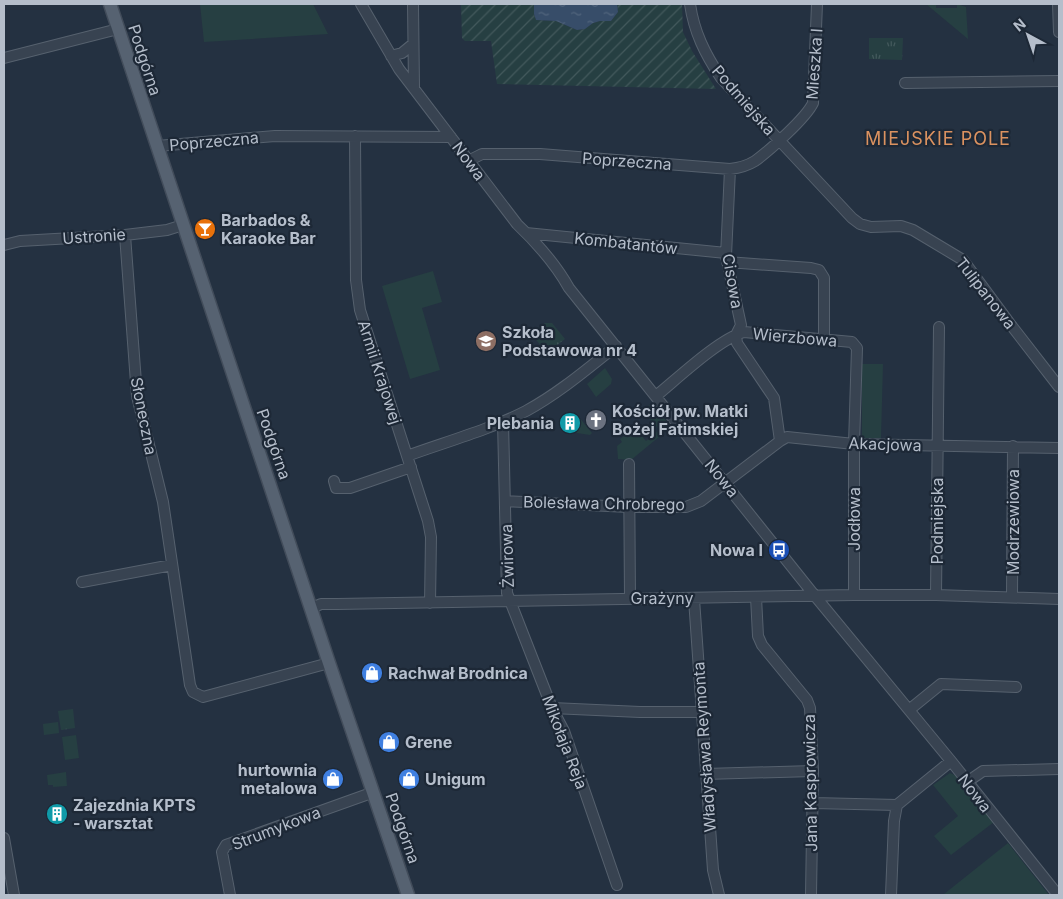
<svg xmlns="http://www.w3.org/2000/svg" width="1063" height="899" viewBox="0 0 1063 899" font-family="Inter,sans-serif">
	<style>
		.grass { fill: #263f42 }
		.park { fill: url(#park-tufts) }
		.garden { fill: url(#garden-furrows) }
		.water { fill: url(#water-ripples) }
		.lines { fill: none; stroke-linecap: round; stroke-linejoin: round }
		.minor-casing { stroke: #56616e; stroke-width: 12 }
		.major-casing { stroke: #424c5a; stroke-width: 15 }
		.minor { stroke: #384351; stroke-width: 10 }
		.major { stroke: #566271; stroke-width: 12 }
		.labels { text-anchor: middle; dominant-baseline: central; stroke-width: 4.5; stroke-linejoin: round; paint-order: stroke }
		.street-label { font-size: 16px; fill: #b5becb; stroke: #1d2836 }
		.poi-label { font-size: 16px; font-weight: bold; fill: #b5becb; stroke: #1d2836; text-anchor: start }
		.neighbourhood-label { font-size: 18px; letter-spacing: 1px; fill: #db9260; stroke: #1d2836 }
	</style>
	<defs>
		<pattern id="park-tufts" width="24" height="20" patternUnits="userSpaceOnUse" patternTransform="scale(1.25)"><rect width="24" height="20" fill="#263f42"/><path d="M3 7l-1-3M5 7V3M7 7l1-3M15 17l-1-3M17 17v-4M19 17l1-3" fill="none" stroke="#43595c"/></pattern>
		<pattern id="garden-furrows" width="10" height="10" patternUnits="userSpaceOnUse" patternTransform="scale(1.25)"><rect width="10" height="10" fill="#263f42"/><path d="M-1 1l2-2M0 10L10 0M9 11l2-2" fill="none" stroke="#43595c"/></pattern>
		<pattern id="water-ripples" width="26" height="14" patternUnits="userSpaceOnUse" patternTransform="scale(1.25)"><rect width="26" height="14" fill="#374d69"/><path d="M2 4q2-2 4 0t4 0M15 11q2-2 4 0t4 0" fill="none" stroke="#52657d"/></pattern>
	</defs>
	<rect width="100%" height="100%" fill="#243141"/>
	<path class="grass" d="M200,4H313L328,34L204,42Z
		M926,4H936V8H957V4L966,7L968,39Z
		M433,271L442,302L422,308L440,370L410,379L382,286Z
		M862,364H883L881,438H862Z
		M605,368L612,379L611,384L596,397L587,384Z
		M652,403L671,427L631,460L618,459L617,446L622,442L620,439L635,428L646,441L659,430L643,410Z
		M578,416L592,433L590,435L577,433L574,430L576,417Z
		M76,735L79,758L65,760L62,737Z
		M66,772L67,786L53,787V785H48L47,775Z
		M950,773L957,776L994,822L951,855L934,836L958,816L933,785Z
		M1008,843L1049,895H945L944,894Z"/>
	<path class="park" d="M869,38H903L902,60L869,59Z
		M545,323H552L565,339L552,349L548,346L544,349L531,334Z
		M73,709L75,728L61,730L58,711Z
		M58,722L59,733L44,735L43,724Z"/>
	<path class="garden" d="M461,4H534V14L536,20L556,21L577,30L585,29L593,23L600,21H611L618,12L617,4H682L683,32L692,51L716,89L497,84L491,41H465L462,38Z"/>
	<path class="water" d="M534,4H617L618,12L611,21H600L593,23L585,29L577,30L556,21L536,20L534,14Z"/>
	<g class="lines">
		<g class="minor-casing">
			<path id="minor" d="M361,4L399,69L517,224C537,243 555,263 569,288L815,596L951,761L1058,895
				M413,4L414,88
				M690,4C694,32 705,54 721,78L852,218L860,224L871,227L901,226L913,230L963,260L1011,325L1059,387
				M1058,4L1059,32
				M391,56L402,53L413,44
				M4,58L118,29
				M905,83L1059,81
				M355,136L356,280L360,310L428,521L431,537L430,603
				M157,146L275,136L451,137
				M468,161L482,154H540L730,169C739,168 747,166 755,161C770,150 806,118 813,103L817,4
				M730,169L726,256L741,325L736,335L737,343L774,398L780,441
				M526,233L726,253
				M125,235L137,396L163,502L190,685L193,692L203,697L329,663
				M4,245L20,241L125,235L167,230L183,225
				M727,262L811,268L819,270L824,278V339
				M656,396C678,378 719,339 744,332L852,342L857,348L854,444V595
				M503,422L507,593L552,708L564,731L617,885
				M407,456C445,442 489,430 526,411C559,393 587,369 616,346
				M629,464L630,598
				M334,481L336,488H350L411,467
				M505,501L629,507H686L701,501L780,441L787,437L854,444L1059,448
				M82,582L172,565
				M936,595L939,327
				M756,597L758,636L762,645L807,700L810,708L813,771L811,895
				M1012,597L1013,446
				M694,599L713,870L719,895
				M312,608L321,604H337L854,595H936L1059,599
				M552,708L640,712H702
				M909,710L941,684L1016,687
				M705,774L813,771
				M967,782L983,771L1059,769
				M813,803L897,805
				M4,838L14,895
				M230,895L222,852L226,845L374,792
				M891,895L894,821L897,805L951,761"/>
		</g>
		<g class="major-casing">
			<path id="major" d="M110,4L329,663L408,895"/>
		</g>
		<use href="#minor" class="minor"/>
		<use href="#major" class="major"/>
	</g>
	<defs>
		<g id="bar-disc" transform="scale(1.125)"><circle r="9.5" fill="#e8710a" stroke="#1d2836"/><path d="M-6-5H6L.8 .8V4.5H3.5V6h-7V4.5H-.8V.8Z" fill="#fff"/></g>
		<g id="school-disc" transform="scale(1.125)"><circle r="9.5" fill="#8d6e63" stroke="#1d2836"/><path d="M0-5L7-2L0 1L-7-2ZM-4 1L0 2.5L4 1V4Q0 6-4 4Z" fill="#fff"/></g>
		<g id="church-disc" transform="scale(1.125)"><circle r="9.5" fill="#6b7280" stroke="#1d2836"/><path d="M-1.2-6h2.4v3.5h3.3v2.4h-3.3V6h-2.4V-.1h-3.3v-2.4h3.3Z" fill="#fff"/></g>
		<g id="building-disc" transform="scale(1.125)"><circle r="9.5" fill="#0f9aa8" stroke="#1d2836"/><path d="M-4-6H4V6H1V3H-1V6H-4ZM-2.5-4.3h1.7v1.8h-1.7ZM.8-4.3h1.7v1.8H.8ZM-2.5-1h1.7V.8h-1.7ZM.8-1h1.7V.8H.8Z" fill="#fff"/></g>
		<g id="bus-disc" transform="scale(1.125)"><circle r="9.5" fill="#1a4fb4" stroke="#1d2836"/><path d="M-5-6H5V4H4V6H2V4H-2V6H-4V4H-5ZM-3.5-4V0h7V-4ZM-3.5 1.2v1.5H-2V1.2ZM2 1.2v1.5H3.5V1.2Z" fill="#fff"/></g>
		<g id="shop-disc" transform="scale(1.125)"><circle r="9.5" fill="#3f7fe0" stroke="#1d2836"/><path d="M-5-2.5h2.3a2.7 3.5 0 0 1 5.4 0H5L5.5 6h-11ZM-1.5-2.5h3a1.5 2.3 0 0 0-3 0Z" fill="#fff"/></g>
	</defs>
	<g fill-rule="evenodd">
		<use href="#bar-disc" x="205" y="229"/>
		<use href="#school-disc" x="486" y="341"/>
		<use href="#church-disc" x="596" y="420"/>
		<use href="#building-disc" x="570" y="423"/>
		<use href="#bus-disc" x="779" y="550"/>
		<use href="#shop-disc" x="372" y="673"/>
		<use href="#shop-disc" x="389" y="742"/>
		<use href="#shop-disc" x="333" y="779"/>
		<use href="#shop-disc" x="409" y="779"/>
		<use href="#building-disc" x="57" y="814"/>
	</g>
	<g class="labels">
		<g class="street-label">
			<text transform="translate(145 60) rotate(72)">Podgórna</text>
			<text transform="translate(814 64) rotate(-86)">Mieszka I</text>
			<text transform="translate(744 100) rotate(49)">Podmiejska</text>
			<text transform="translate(214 141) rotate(-5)">Poprzeczna</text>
			<text transform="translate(469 161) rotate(53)">Nowa</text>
			<text transform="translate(627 161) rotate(4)">Poprzeczna</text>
			<text transform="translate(94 236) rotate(-4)">Ustronie</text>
			<text transform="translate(626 243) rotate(6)">Kombatantów</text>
			<text transform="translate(733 281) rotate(80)">Cisowa</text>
			<text transform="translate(986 293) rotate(52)">Tulipanowa</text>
			<text transform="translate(795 337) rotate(5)">Wierzbowa</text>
			<text transform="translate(380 372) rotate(72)">Armii Krajowej</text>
			<text transform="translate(144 416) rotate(79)">Słoneczna</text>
			<text transform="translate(274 444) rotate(71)">Podgórna</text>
			<text transform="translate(885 444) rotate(2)">Akacjowa</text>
			<text transform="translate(722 478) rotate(51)">Nowa</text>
			<text transform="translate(604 503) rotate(1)">Bolesława Chrobrego</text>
			<text transform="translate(854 519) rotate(-90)">Jodłowa</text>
			<text transform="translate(937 521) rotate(-90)">Podmiejska</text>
			<text transform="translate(1013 522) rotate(-90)">Modrzewiowa</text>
			<text transform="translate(507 556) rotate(-92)">Żwirowa</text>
			<text x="662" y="598">Grażyny</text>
			<text transform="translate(565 742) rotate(69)">Mikołaja Reja</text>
			<text transform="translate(704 747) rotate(-94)">Władysława Reymonta</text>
			<text transform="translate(810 783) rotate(-91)">Jana Kasprowicza</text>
			<text transform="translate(975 793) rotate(52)">Nowa</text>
			<text transform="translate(276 828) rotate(-21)">Strumykowa</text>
			<text transform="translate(403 828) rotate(71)">Podgórna</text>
		</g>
		<g class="poi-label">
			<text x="221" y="220">Barbados &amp;<tspan x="221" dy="18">Karaoke Bar</tspan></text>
			<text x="502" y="332">Szkoła<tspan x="502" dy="18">Podstawowa nr 4</tspan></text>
			<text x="612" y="411">Kościół pw. Matki<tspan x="612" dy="18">Bożej Fatimskiej</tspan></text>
			<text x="554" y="423" text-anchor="end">Plebania</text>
			<text x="763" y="550" text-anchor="end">Nowa I</text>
			<text x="388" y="673">Rachwał Brodnica</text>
			<text x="405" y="742">Grene</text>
			<text x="317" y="770" text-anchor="end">hurtownia<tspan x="317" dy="18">metalowa</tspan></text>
			<text x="425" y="779">Unigum</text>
			<text x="73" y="805">Zajezdnia KPTS<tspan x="73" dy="18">- warsztat</tspan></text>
		</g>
		<g class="neighbourhood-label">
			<text x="938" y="138">MIEJSKIE POLE</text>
		</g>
	</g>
	<rect width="1063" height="899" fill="none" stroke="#b5becb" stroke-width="10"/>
	<g transform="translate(1028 35) rotate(320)" stroke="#1d2836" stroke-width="4" paint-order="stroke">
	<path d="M0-4L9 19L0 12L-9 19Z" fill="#b5becb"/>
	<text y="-8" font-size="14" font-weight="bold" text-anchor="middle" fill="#b5becb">N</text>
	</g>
</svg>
